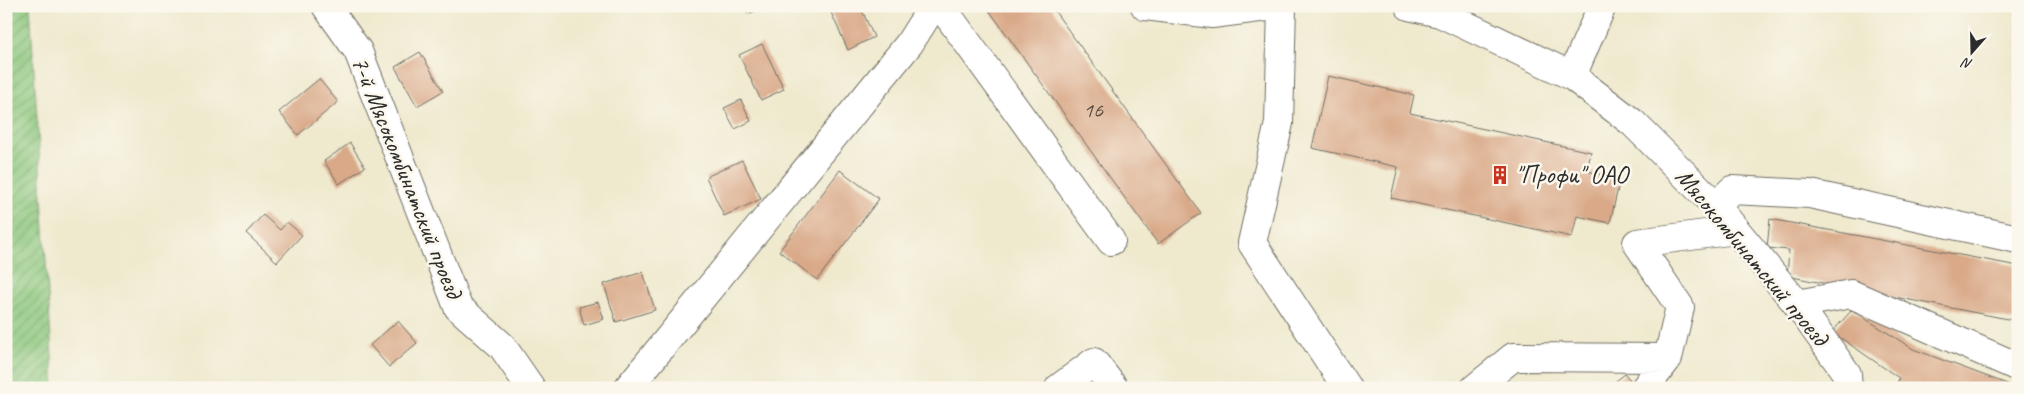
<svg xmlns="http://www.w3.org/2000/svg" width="2024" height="394" viewBox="0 0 2024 394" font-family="Caveat,sans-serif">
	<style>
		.garden { fill: url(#garden-furrows); stroke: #5a7853 }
		.building { fill: #d9a988 }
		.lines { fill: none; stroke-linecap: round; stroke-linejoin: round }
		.minor-casing { stroke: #706e64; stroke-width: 30 }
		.minor { stroke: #fff; stroke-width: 28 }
		.labels { text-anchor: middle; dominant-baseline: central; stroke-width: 5; stroke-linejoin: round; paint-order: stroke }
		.number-label { font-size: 22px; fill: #564a42 }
		.poi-label { font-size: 25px; fill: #2b2b2b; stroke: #fbf7ec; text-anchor: start }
		.street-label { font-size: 25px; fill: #2b2b2b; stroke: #fbf7ec }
	</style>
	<defs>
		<pattern id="garden-furrows" width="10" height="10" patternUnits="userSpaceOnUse" patternTransform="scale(1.25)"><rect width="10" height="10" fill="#89c67b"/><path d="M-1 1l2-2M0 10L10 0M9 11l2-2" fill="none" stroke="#70a165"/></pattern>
	</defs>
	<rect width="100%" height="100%" fill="#fbf7ec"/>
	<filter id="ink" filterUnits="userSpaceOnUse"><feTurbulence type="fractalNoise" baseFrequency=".02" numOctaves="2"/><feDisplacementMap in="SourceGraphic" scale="10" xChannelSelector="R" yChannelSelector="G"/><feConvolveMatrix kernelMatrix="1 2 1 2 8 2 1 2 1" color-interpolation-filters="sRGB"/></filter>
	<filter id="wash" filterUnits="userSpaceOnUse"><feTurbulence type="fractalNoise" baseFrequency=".0096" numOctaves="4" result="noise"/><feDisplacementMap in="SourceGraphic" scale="20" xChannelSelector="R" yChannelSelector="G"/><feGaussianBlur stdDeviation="1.12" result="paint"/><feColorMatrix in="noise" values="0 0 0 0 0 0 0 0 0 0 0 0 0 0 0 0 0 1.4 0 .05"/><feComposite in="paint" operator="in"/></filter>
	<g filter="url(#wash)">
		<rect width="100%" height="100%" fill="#efe9ce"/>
		<path class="garden" d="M6,6H30L54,388H6Z"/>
		<g id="blocks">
			<path class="building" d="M744,6H765L748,14Z
				M828,6H860L874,37L848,50Z
				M986,6H1051L1201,213L1158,244Z
				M762,44L784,89L761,100L739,55Z
				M420,52L443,91L417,106L395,67Z
				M1328,76L1414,95L1410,113L1591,152L1587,171L1620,179L1610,223L1577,216L1572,237L1391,198L1398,167L1312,148Z
				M319,79L338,102L298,135L279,112Z
				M741,100L751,121L735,129L724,108Z
				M350,143L365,167L339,184L324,161Z
				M742,160L761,199L724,216L706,177Z
				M840,170L879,199L817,280L779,251Z
				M263,215L280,230L287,222L302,235L277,262L246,233Z
				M1770,219L2018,266V321L1787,276L1789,250L1767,248Z
				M643,272L655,310L616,322L604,284Z
				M598,302L604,319L584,325L579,307Z
				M1852,310L1913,349L2018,388H1896L1899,378L1832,332Z
				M398,321L417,343L389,367L370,345Z
				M1625,374L1637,388H1607Z"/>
		</g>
	</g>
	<g filter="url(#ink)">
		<use href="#blocks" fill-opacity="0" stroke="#706e64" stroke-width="1"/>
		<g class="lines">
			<g class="minor-casing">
				<path id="minor" d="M326,6L358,51L458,307L502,346L531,388
					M941,6L1111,241
					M1145,6L1212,14L1275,6
					M1282,6L1279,123L1252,243L1347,388
					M1409,6L1440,13L1572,76L1633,123L1716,206L1797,304L1847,374L1848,388
					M1572,76L1602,6
					M1716,206L1732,190L1810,194L2018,239
					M1797,304L1851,294L2018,367
					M628,388L909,44L933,6
					M1059,388L1094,362L1114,388
					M1475,388L1513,357L1668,358
					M1645,388L1668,358L1680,307L1637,243L1736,230"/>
			</g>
			<use href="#minor" class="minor"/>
		</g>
	</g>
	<defs>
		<g id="building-bare" transform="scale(1.5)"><path d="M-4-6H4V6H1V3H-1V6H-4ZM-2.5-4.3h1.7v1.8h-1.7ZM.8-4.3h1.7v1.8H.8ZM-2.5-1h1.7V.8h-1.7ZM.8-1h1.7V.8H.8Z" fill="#c8321e" stroke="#fbf7ec" stroke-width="2.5" paint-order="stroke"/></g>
	</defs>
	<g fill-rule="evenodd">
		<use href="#building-bare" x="1500" y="175"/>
	</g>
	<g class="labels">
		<g class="number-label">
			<text x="1093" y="110">16</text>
		</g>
		<g class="poi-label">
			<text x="1515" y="175">"Профи" ОАО</text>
		</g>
		<g class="street-label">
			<text transform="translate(407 177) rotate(68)">7-й Мясокомбинатский проезд</text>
			<text transform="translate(1752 257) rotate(50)">Мясокомбинатский проезд</text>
		</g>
	</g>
	<rect width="2024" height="394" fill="none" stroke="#fbf7ec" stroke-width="25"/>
	<g transform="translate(1972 52) rotate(200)" stroke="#fbf7ec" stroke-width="4" paint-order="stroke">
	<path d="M0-4L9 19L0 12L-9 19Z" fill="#2b2b2b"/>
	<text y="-8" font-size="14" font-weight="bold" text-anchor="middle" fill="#2b2b2b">N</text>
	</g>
</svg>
